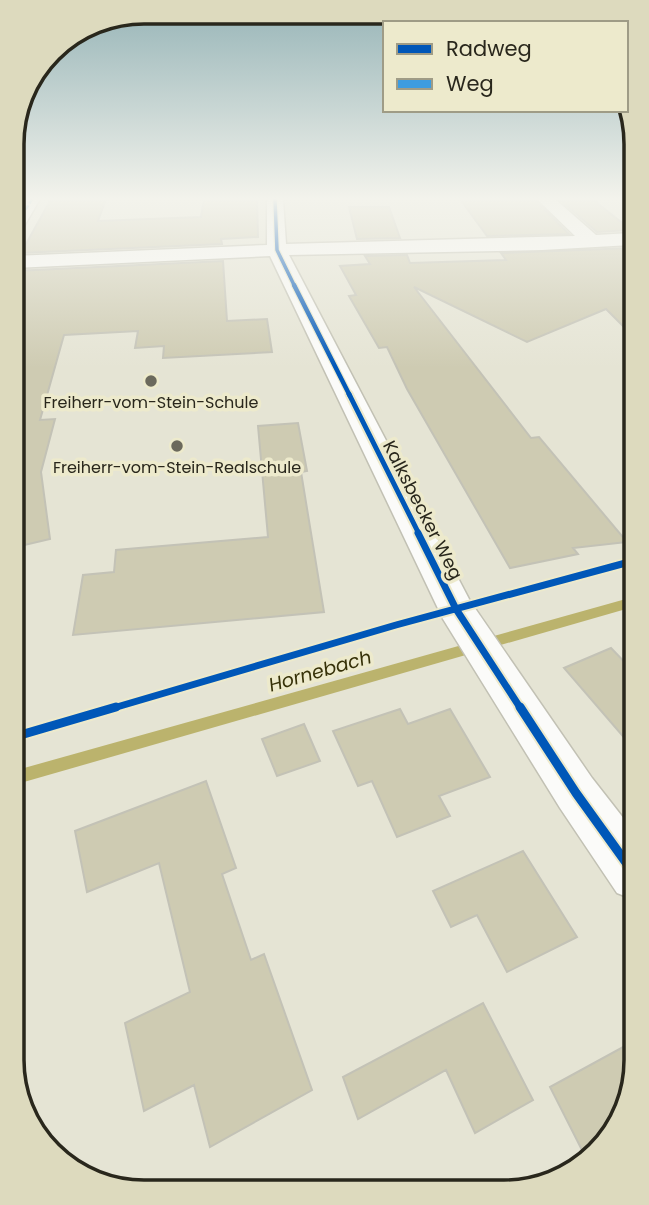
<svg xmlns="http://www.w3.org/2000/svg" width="649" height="1205" viewBox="0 0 649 1205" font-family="Poppins,sans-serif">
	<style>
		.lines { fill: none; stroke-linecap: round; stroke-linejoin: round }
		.stream { fill: #bbb36d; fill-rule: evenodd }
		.building { fill: #cecbb2; stroke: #c3c2b6; stroke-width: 2 }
		.minor-casing { stroke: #c2c1b4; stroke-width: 3 }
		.minor { fill: #fbfbf9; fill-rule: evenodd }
		.quiet { stroke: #3d9cdf; stroke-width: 2.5; stroke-dasharray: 5 2.5; stroke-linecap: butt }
		.cycleway-far4-casing { stroke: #edeacc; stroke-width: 6 }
		.cycleway-far3-casing { stroke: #edeacc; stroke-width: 7 }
		.cycleway-far2-casing { stroke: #edeacc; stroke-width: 9 }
		.cycleway-far1-casing { stroke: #edeacc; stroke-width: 11 }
		.cycleway-casing { stroke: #edeacc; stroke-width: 13 }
		.cycleway-far4 { stroke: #0057b8; stroke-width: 3.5 }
		.cycleway-far3 { stroke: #0057b8; stroke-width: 4.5 }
		.cycleway-far2 { stroke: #0057b8; stroke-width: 5 }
		.cycleway-far1 { stroke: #0057b8; stroke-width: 7 }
		.cycleway { stroke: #0057b8; stroke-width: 9 }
		.poi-dot { fill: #6b695c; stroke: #edeacc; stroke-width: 2.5 }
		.labels { text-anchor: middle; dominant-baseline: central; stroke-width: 7; stroke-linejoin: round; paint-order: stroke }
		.far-poi-label { font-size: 16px; fill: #29271c; stroke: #edeacc }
		.street-label { font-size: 18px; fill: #29271c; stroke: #edeacc }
		.water-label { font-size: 19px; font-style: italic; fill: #363108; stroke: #edeacc }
		.rim { fill: none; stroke: #29271c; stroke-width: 3.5 }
	</style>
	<rect width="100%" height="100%" fill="#e5e4d4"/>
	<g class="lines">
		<path class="stream" d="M633,597V607L17,784V770Z"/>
	</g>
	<path class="building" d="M51,199H106L98,221L201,217L204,199H257L258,237L221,239L222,244L21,253Z
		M460,199H534L569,234L487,236Z
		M559,199H592L631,230L597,232Z
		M349,207H389L400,238L357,239Z
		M631,248V334L606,309L527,342L414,287L531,438L539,437L627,542L573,548L578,554L510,568L407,389L387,347L379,348L349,296L356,295L340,266L370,264L365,256L407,255L410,263L506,260L501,253Z
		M223,261L227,321L267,319L272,352L163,358L164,346L135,348L138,331L64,335L40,420L55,419L41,472L50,539L16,547L14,271Z
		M298,423L307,471L301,472L324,612L73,635L83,575L114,572L116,550L268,537L258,426Z
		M611,648L634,672V749L564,668Z
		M400,709L408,724L450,709L490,777L439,796L450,816L397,837L372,781L358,786L333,731Z
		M304,724L320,761L277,776L262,739Z
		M206,781L236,868L222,874L251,960L264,954L312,1090L210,1147L194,1085L144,1111L125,1023L190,992L159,863L87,892L75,831Z
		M523,851L577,937L507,972L477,915L451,927L433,891Z
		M483,1003L533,1100L475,1133L446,1070L358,1119L343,1077Z
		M636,1040V1070L610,1141L586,1158L550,1087Z"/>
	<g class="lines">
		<g class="minor-casing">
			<path id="minor" d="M24,199H40L20,233L14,234V215Z
				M267,199H283L286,244L575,236L537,199H555L596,235L631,233V245L542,250L289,255L470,601L592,778L635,833V900L617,893L560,808L443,619L270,256L14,268V256L267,245Z"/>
		</g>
		<use href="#minor" class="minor"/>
		<path class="quiet" d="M14,229L32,199"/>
		<g class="cycleway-far4-casing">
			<path id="cycleway-far4" d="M275,199L277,250L295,287"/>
		</g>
		<g class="cycleway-far3-casing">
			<path id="cycleway-far3" d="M294,285L350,396"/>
		</g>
		<g class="cycleway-far2-casing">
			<path id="cycleway-far2" d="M349,394L419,534"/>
		</g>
		<g class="cycleway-far1-casing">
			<path id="cycleway-far1" d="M418,533L456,609L521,709
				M110,709L396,625L633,561"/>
		</g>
		<g class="cycleway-casing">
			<path id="cycleway" d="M520,707L576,793L635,875
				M17,736L116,707"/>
		</g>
		<use href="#cycleway-far4" class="cycleway-far4"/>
		<use href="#cycleway-far3" class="cycleway-far3"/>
		<use href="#cycleway-far2" class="cycleway-far2"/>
		<use href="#cycleway-far1" class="cycleway-far1"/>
		<use href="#cycleway" class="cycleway"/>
	</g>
	<linearGradient id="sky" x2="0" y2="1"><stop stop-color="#96b4b7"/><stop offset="0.54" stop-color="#f3f3ec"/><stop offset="1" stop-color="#f3f3ec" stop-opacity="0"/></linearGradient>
	<rect width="649" height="368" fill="url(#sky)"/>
	<g class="poi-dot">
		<circle cx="151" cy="381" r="7"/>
		<circle cx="177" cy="446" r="7"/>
	</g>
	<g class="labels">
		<g class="far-poi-label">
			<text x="151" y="402">Freiherr-vom-Stein-Schule</text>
			<text x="177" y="467">Freiherr-vom-Stein-Realschule</text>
		</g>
		<g class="street-label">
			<text transform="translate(423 510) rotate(63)">Kalksbecker Weg</text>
		</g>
		<g class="water-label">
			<text transform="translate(320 671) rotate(-16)">Hornebach</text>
		</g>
	</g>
	<path d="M0 0H649V1205H0ZM144 24H504A120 120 0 0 1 624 144V1060A120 120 0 0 1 504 1180H144A120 120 0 0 1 24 1060V144A120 120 0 0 1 144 24Z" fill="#dddabe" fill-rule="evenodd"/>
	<path class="rim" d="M144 24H504A120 120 0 0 1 624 144V1060A120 120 0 0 1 504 1180H144A120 120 0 0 1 24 1060V144A120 120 0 0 1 144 24Z"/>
	<rect x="383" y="21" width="245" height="91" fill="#edeacc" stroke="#9f9c86" stroke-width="2"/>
	<rect x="397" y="44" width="35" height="10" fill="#0057b8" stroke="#9f9c86" stroke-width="2"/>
	<text x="446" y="56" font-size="21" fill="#29271c">Radweg</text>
	<rect x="397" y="79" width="35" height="10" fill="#3d9cdf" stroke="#9f9c86" stroke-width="2"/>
	<text x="446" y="91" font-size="21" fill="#29271c">Weg</text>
</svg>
